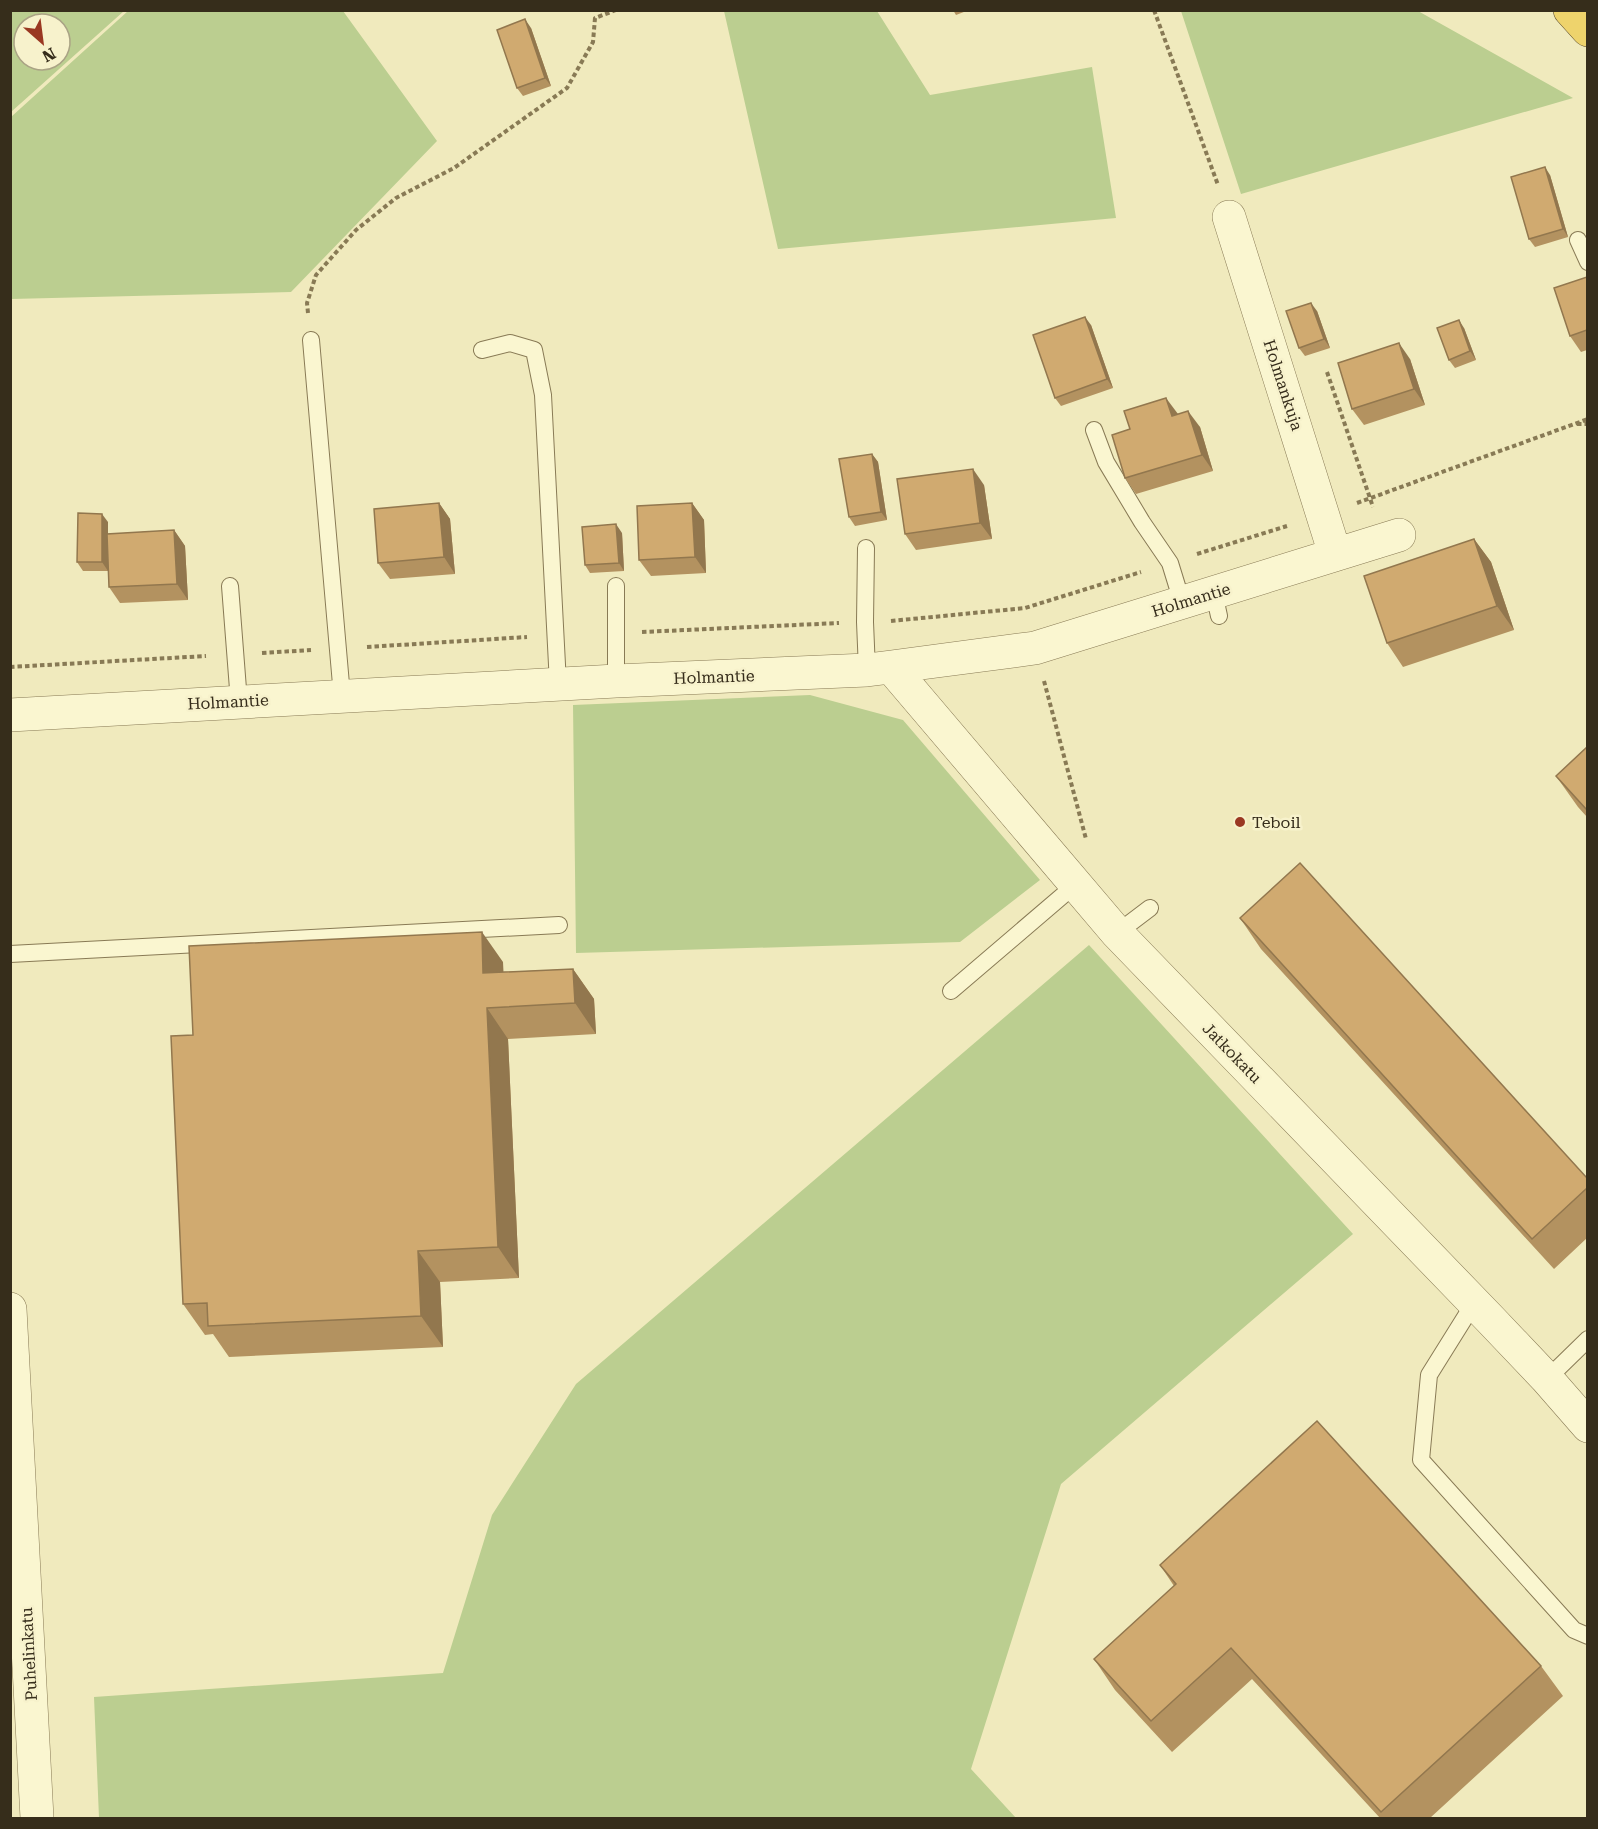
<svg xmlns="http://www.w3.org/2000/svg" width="1598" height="1829" viewBox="0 0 1598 1829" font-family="'Roboto Serif',serif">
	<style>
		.green { fill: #bbce90; fill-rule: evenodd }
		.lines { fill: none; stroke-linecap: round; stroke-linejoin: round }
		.service-casing { stroke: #887a55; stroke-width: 18 }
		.minor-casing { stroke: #887a55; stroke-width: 34 }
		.trunk-casing { stroke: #55462a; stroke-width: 34 }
		.path { stroke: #887a55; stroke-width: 4; stroke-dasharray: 4.5 3; stroke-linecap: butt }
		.service { stroke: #faf6d0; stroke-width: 16 }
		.minor { stroke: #faf6d0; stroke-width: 33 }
		.trunk { stroke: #eed36c; stroke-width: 33 }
		.wall { fill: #b39260 }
		.shaded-wall { fill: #92774e }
		.building { fill: #d0aa70; stroke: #92774e; stroke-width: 1.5 }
		.poi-dot { fill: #9a3822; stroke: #f7f2cc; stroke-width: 2 }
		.labels { text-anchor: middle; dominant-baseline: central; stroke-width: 5; stroke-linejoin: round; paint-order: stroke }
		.street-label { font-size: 16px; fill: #362d1b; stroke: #f7f2cc }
		.poi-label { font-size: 16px; fill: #362d1b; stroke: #f7f2cc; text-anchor: start }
	</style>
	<rect width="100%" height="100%" fill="#f0eabd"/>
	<path class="green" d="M11,10H124V11L11,112ZM24,24H60V60H24Z
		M128,11H343L437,141L291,292L11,299V117Z
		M724,11H877L930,95L1092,67L1116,218L778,249Z
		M1181,11H1418L1573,98L1241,194Z
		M810,695L903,720L1040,880L960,942L576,953L573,705Z
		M1089,945L1353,1234L1061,1484L971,1769L1016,1818H99L94,1697L443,1673L492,1515L576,1384Z"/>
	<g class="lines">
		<g class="service-casing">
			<path id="service" d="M1578,240L1588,262
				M311,340L342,696
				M482,350L510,343L534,350L543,395L558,684
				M1094,430L1106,462L1142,522L1170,563L1182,602
				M866,548L865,622L867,670
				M230,586L239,702
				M1214,593L1219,616
				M616,681V586
				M1117,933L1150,908
				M10,954L559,925
				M951,991L1075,885
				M1474,1303L1429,1375L1421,1460L1574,1630L1588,1636
				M1547,1379L1588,1339"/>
		</g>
		<g class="minor-casing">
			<path id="minor" d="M1229,217L1335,554
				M891,667L1117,933L1490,1319L1547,1379L1588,1426
				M10,715L616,681L867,670L891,667L1035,648L1399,535
				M10,1309L37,1818"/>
		</g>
		<g class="trunk-casing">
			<path id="trunk" d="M1570,10L1588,30"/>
		</g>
		<path class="path" d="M1154,10L1218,185
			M308,313L307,303L316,275L356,230L396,198L454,168L567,88L593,42L595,18L616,10
			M1327,372L1373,507
			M1577,424H1588
			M1357,503L1588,419
			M1197,554L1287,526
			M891,621L1025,608L1141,572
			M642,632L839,623
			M367,647L527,637
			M262,653L311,650
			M10,667L206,656
			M1044,681L1086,839"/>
		<use href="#service" class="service"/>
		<use href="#minor" class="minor"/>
		<use href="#trunk" class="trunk"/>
	</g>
	<path class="wall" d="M953,10H969L956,15Z
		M531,28L551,86L523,96L517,88Z
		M1550,175L1568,237L1535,247L1529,239Z
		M1587,277V350L1581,352L1570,336Z
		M1317,311L1330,348L1305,356L1299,348Z
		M1091,325L1113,388L1061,406L1055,398Z
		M1464,328L1476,360L1455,368L1449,360Z
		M1410,359L1425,405L1364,425L1352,409Z
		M1178,415L1200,427L1213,471L1136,494L1125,478Z
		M872,454L878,462L887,520L855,526L849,517Z
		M984,485L992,539L916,550L905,534Z
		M439,503L450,519L455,574L390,579L378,563Z
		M692,503L704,520L706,573L651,576L639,560Z
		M108,522V534L174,530L185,546L188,600L120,603L109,587L108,560V571H83L77,562Z
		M622,533L624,571L590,573L585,565Z
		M1474,539L1491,562L1514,630L1403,667L1387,643Z
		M1587,747V817L1578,807L1556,776Z
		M1240,918L1587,1178V1238L1554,1269L1261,949Z
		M503,962V972L573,969L594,999L596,1034L508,1039L519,1278L440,1282L443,1347L229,1357L213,1334L205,1335L183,1304L193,1035Z
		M1160,1565L1541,1666L1563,1696L1430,1818H1380L1252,1679L1172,1752L1115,1690L1094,1659L1174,1586Z"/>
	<path class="shaded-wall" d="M525,19L531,28L551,86L545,78Z
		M1545,167L1550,175L1568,237L1563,229Z
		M1311,303L1317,311L1330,348L1324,339Z
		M1085,317L1091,325L1113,388L1107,379Z
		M1459,320L1464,328L1476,360L1470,351Z
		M1399,343L1410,359L1425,405L1414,389Z
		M1166,398L1178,414L1183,433L1172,416Z
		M1188,411L1200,427L1213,471L1202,455Z
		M872,454L878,462L887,520L881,512Z
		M973,469L984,485L992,539L980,523Z
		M439,503L450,519L455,574L444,557Z
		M692,503L704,520L706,573L695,557Z
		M102,514L108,522V571L102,562Z
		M616,524L622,533L624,571L619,563Z
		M174,530L185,546L188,600L177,584Z
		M1474,539L1491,562L1514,630L1497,606Z
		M482,932L503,962L505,1003L483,973Z
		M573,969L594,999L596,1034L575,1003Z
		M487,1008L508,1039L519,1278L498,1247Z
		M418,1251L440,1282L443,1347L421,1316Z"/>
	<path class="building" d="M525,19L545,78L517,88L497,30Z
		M1545,167L1563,229L1529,239L1511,177Z
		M1587,277V330L1570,336L1554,288Z
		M1311,303L1324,339L1299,348L1286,311Z
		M1085,317L1107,379L1055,398L1033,335Z
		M1459,320L1470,351L1449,360L1437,328Z
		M1399,343L1414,389L1352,409L1338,363Z
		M1166,398L1172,416L1188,411L1202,455L1125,478L1112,435L1130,429L1124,411Z
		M872,454L881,512L849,517L839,459Z
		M973,469L980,523L905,534L897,479Z
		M439,503L444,557L378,563L374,509Z
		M692,503L695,557L639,560L637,506Z
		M78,513L102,514V562H77Z
		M616,524L619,563L585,565L582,527Z
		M174,530L177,584L109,587L107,534Z
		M1474,539L1497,606L1387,643L1364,576Z
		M1587,747V810L1556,776Z
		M1300,863L1587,1178V1188L1532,1239L1240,918Z
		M482,932L483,973L573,969L575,1003L487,1008L498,1247L418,1251L421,1316L208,1326L207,1303L183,1304L171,1036L193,1035L189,946Z
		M1317,1421L1541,1666L1381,1812L1231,1648L1151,1721L1094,1659L1176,1584L1160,1565Z"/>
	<circle class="poi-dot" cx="1240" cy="822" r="6"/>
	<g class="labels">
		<g class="street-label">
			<text transform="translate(1283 385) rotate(72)">Holmankuja</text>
			<text transform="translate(1191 600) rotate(-17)">Holmantie</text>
			<text transform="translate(714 677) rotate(-2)">Holmantie</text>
			<text transform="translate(228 702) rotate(-3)">Holmantie</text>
			<text transform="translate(1232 1053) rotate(46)">Jatkokatu</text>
			<text transform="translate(29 1654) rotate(-93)">Puhelinkatu</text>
		</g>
		<g class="poi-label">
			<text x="1252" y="822">Teboil</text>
		</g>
	</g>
	<rect width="1598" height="1829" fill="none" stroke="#362d1b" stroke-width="24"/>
	<g transform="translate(42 42) rotate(152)"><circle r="28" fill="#f7f2cc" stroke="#aaa385" stroke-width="1.5"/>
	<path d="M0-4.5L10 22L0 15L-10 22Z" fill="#9a3822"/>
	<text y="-9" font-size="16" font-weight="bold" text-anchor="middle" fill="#362d1b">N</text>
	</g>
</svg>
